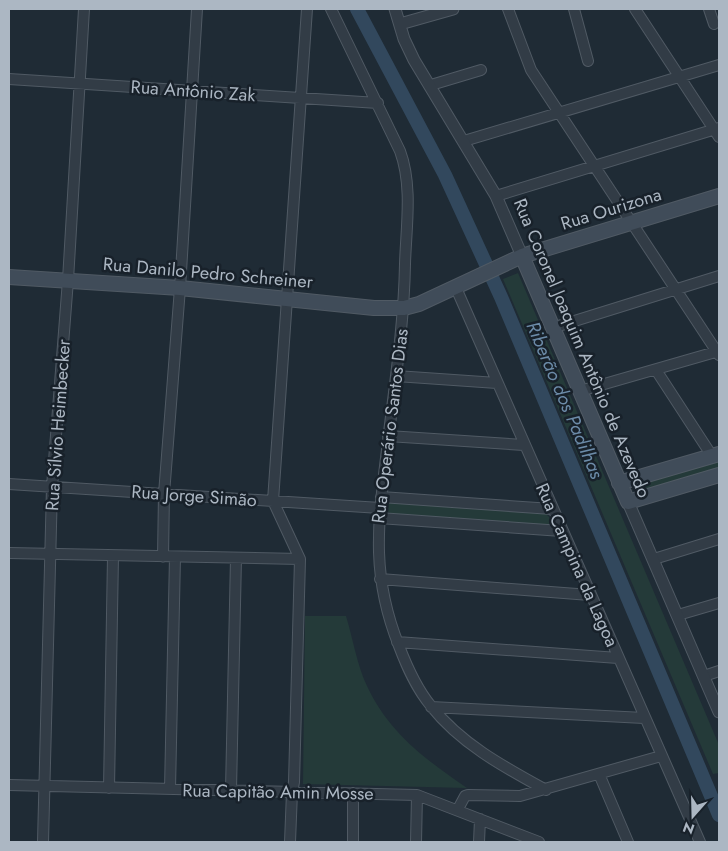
<svg xmlns="http://www.w3.org/2000/svg" width="728" height="851" viewBox="0 0 728 851" font-family="Jost,sans-serif">
	<style>
		.green { fill: #243a39 }
		.lines { fill: none; stroke-linecap: round; stroke-linejoin: round }
		.river { stroke: #32485d; stroke-width: 14 }
		.minor-casing { stroke: #505a64; stroke-width: 12 }
		.tertiary-casing { stroke: #505a64; stroke-width: 13 }
		.secondary-casing { stroke: #505a64; stroke-width: 16 }
		.minor { stroke: #323c46; stroke-width: 10 }
		.tertiary { stroke: #323c46; stroke-width: 11 }
		.secondary { stroke: #404c59; stroke-width: 14 }
		.labels { text-anchor: middle; dominant-baseline: central; stroke-width: 5; stroke-linejoin: round; paint-order: stroke }
		.street-label { font-size: 18px; fill: #acb7c3; stroke: #18212a }
		.water-label { font-size: 19px; font-style: italic; fill: #6c8ba8; stroke: #18212a }
	</style>
	<rect width="100%" height="100%" fill="#1f2b35"/>
	<path class="green" d="M518,273L719,745V773L713,774L503,279Z
		M719,458V470L637,494L632,484Z
		M391,502L545,513L552,520L551,523L544,526L393,515L386,510L385,507Z
		M305,616H346C353,639 357,665 367,686C389,733 425,759 467,788L303,784Z"/>
	<g class="lines">
		<path class="river" d="M357,9L445,175L501,297L719,815"/>
		<g class="minor-casing">
			<path id="minor" d="M331,9L400,151C413,186 406,228 405,264C404,323 395,382 388,441C379,518 369,571 399,646C407,667 416,688 431,706C461,744 504,767 546,790
				M508,9L531,70L719,355
				M574,9L588,61
				M635,9L719,137
				M709,9L714,24
				M9,79L378,103
				M431,85L481,70
				M464,141L719,65
				M496,196L719,128
				M456,288L700,842
				M552,328L719,276
				M656,370L712,456
				M396,376L497,383
				M580,391L719,351
				M388,436L524,445
				M9,484L380,508
				M381,497L552,509
				M379,518L562,531
				M9,553L300,559
				M163,557L164,494L180,288L197,9
				M654,559L719,539
				M380,579L590,595
				M678,615L719,603
				M397,642L618,658
				M704,676L719,671
				M431,707L644,718
				M599,774L628,842
				M9,785L417,795L539,842
				M109,788L113,556
				M170,789L175,557
				M231,790L236,558
				M458,809L465,796L468,795L520,796L661,756
				M43,842L52,487L68,280L84,9
				M290,842L292,792L294,782L300,559L273,501L307,9
				M353,842V793
				M416,842L417,795
				M479,842L480,819"/>
		</g>
		<g class="tertiary-casing">
			<path id="tertiary" d="M395,9L404,39L414,60L496,196L522,256
				M400,24L453,9
				M628,502L719,712"/>
		</g>
		<g class="secondary-casing">
			<path id="secondary" d="M522,256L628,502L719,475
				M9,277L180,288L374,308H404L419,304L522,256L719,196
				M619,483L719,454"/>
		</g>
		<use href="#minor" class="minor"/>
		<use href="#tertiary" class="tertiary"/>
		<use href="#secondary" class="secondary"/>
	</g>
	<g class="labels">
		<g class="street-label">
			<text transform="translate(193 91) rotate(4)">Rua Antônio Zak</text>
			<text transform="translate(611 209) rotate(-17)">Rua Ourizona</text>
			<text transform="translate(208 273) rotate(5)">Rua Danilo Pedro Schreiner</text>
			<text transform="translate(582 348) rotate(67)">Rua Coronel Joaquim Antônio de Azevedo</text>
			<text transform="translate(58 425) rotate(-86)">Rua Sílvio Heimbecker</text>
			<text transform="translate(390 426) rotate(-83)">Rua Operário Santos Dias</text>
			<text transform="translate(194 496) rotate(4)">Rua Jorge Simão</text>
			<text transform="translate(577 565) rotate(66)">Rua Campina da Lagoa</text>
			<text transform="translate(278 792) rotate(1)">Rua Capitão Amin Mosse</text>
		</g>
		<g class="water-label">
			<text transform="translate(565 400) rotate(67)">Riberão dos Padilhas</text>
		</g>
	</g>
	<rect width="728" height="851" fill="none" stroke="#acb7c3" stroke-width="20"/>
	<g transform="translate(693 816) rotate(200)" stroke="#18212a" stroke-width="4" paint-order="stroke">
	<path d="M0-4L9 19L0 12L-9 19Z" fill="#acb7c3"/>
	<text y="-8" font-size="14" font-weight="bold" text-anchor="middle" fill="#acb7c3">N</text>
	</g>
</svg>
